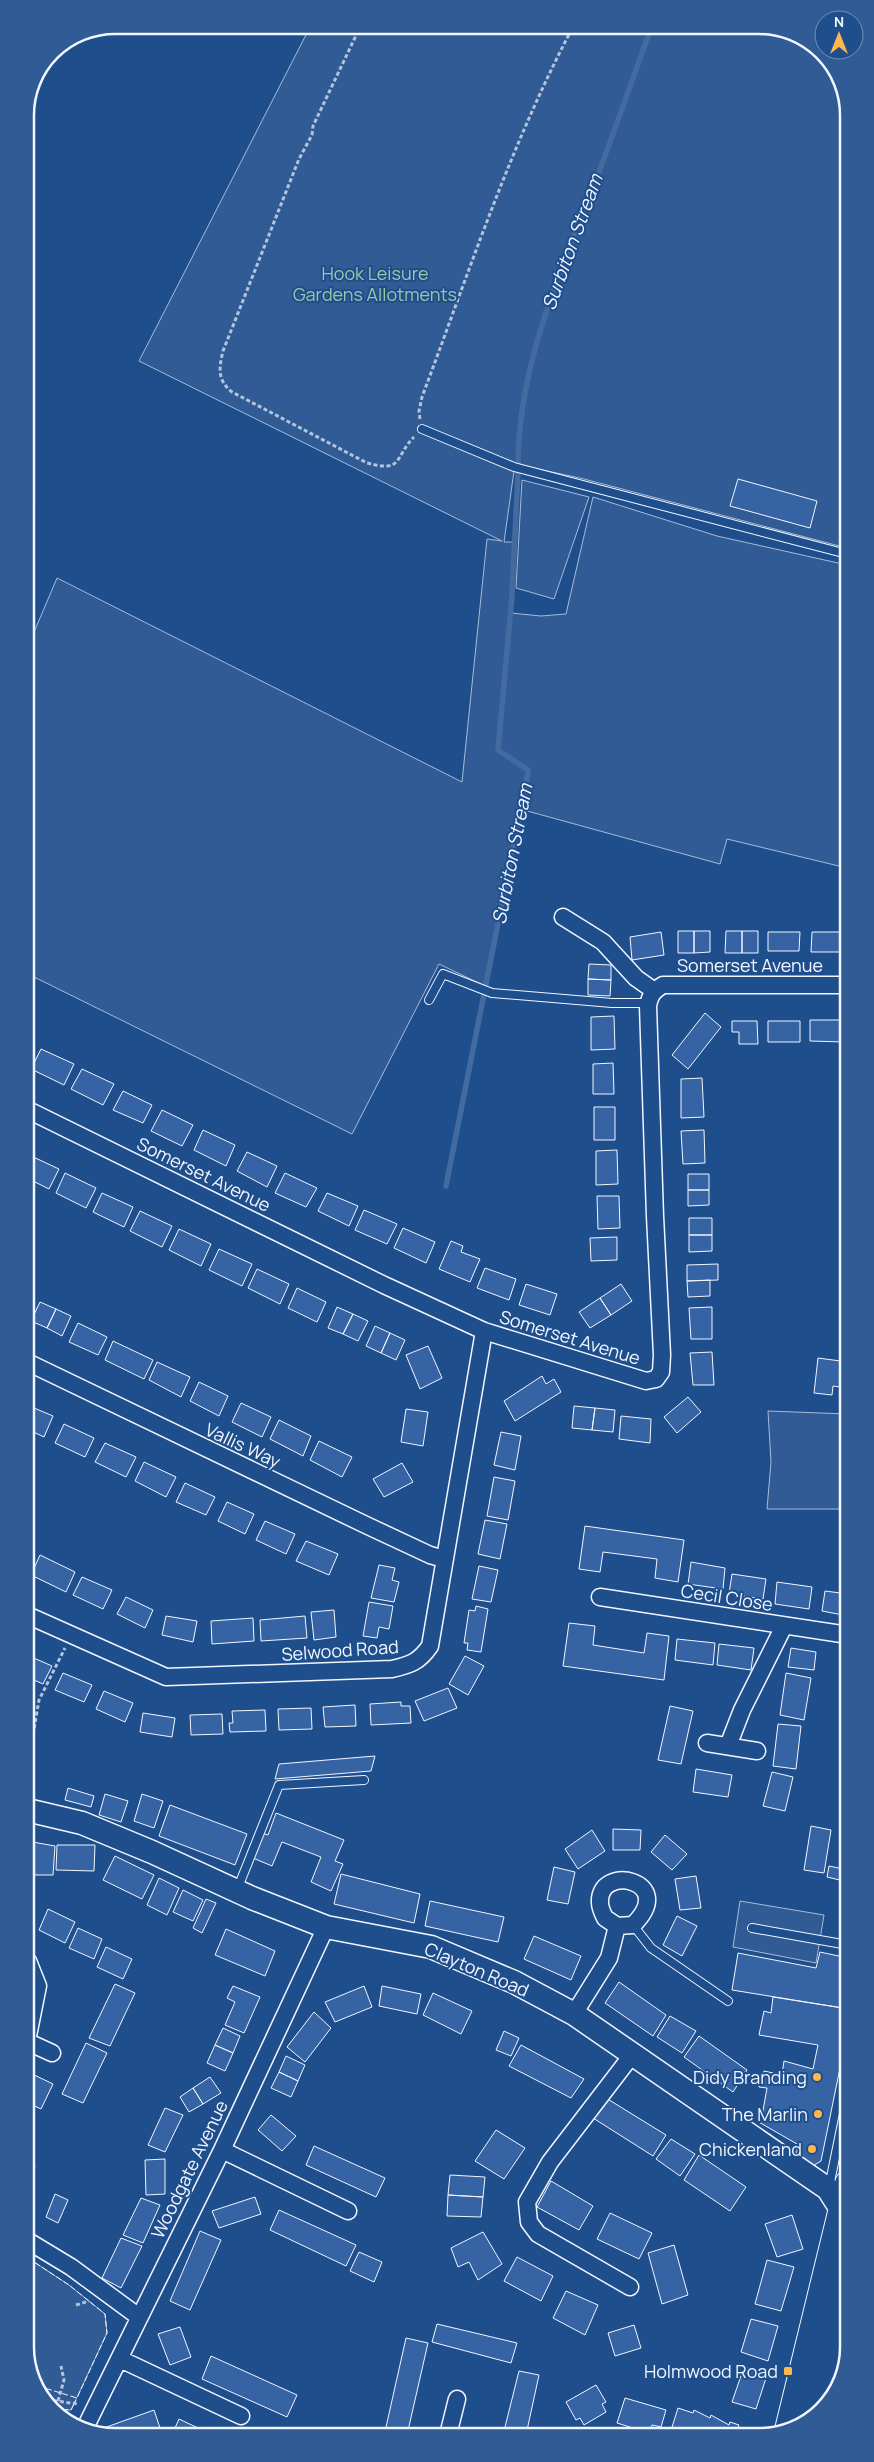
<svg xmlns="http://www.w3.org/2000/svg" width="874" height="2462" viewBox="0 0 874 2462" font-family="Manrope,sans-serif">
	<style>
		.built { fill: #305b95; stroke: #a8bbd7 }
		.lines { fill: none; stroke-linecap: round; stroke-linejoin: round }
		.stream { stroke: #446ba0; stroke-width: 5.5 }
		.building { fill: #3563a3; stroke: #f2f6ff }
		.lane-casing { stroke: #f2f6ff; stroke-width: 10 }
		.street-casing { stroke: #f2f6ff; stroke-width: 19 }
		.secondary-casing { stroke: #f2f6ff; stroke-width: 25 }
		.highway-casing { stroke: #f2f6ff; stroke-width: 30 }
		.path { stroke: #b3c4dc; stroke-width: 3; stroke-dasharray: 4 2.5; stroke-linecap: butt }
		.lane { stroke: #1f4e8c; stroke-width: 8 }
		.street { stroke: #1f4e8c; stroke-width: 16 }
		.secondary { stroke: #1f4e8c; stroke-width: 22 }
		.highway { stroke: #1f4e8c; stroke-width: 28 }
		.fence { stroke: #f2f6ff; stroke-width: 1; stroke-dasharray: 6 2.5; stroke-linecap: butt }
		.poi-dot { fill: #ffb74d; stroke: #1f4e8c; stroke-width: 2 }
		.labels { text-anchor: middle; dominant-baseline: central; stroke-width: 4; stroke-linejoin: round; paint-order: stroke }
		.park-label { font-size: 18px; fill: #97c8a6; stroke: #1f4e8c }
		.street-label { font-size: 18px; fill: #f2f6ff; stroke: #1f4e8c }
		.poi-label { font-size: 18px; fill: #f2f6ff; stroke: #1f4e8c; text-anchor: end }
		.water-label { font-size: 19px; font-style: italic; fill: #f2f6ff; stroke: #1f4e8c }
		.rim { fill: none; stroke: #f2f6ff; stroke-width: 2.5 }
	</style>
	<rect width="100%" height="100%" fill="#1f4e8c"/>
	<path class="built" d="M311,25H766L814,44L846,91L847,548L584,479L515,464L504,542H514L511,613L541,616L566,614L593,497L717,536L847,565V868L727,839L720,864L520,809L485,986L439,964L352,1134L26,973V651L57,578L462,782L487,539L502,541L139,361Z
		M522,480L589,497L554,599L516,588Z
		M768,1411L848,1414V1509H767L771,1462Z
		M740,1901L824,1915L816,1963L733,1947Z
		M28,2258L69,2285L105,2314L107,2333L71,2410L54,2409L28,2371Z"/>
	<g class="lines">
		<path class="stream" d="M518,466C518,366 560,273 595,182C615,130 633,78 652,25
			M446,1186L528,772V770L498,750L512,596L518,473"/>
	</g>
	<path class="building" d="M738,479L817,501L810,528L730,506Z
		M678,931H694V953H678Z
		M694,931H710V952L694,953Z
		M726,931H742V953H725Z
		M742,931H758V953H742Z
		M661,932L664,955L632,960L630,937Z
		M768,932H800L799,951H768Z
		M812,932H846L845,952H811Z
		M589,964L611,965V980L588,979Z
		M588,979L611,980L610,996L588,995Z
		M705,1013L721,1027L688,1069L672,1055Z
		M614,1016L615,1049L591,1050V1017Z
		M810,1020H844V1042L810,1041Z
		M732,1021H757L758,1044H739V1032H732Z
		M768,1021H800V1042H768Z
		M26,1044L33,1047L26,1060Z
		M41,1049L74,1064L64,1085L31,1069Z
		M613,1063L614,1094H593V1064Z
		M82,1069L114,1084L103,1105L71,1089Z
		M702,1078L704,1117L681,1118V1079Z
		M123,1091L152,1105L143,1123L113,1110Z
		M594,1107H615V1140H594Z
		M162,1110L193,1125L182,1146L151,1131Z
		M203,1130L235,1145L226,1166L194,1150Z
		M704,1130L705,1163L683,1164L681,1131Z
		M617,1150L618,1184L596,1185V1151Z
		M247,1152L277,1166L267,1187L237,1171Z
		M29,1155L59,1169L49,1189L27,1178Z
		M65,1173L96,1188L86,1208L56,1193Z
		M285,1173L317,1188L306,1207L275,1193Z
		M688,1174H709V1190H688Z
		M688,1190H709V1205L688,1206Z
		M102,1193L133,1207L124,1227L93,1212Z
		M327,1193L358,1206L349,1226L318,1211Z
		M597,1196H619L620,1228L598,1229Z
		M364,1210L397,1224L387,1244L355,1230Z
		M140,1211L172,1226L162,1247L130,1231Z
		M689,1218H712V1235H689Z
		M403,1228L435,1242L426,1263L394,1248Z
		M179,1229L211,1244L201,1266L169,1250Z
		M689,1235H712V1251L689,1252Z
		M617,1237V1260L591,1261L590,1238Z
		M451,1241L463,1246L461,1252L480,1259L470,1282L439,1269Z
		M219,1249L252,1264L242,1286L209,1270Z
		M718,1264V1280L687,1281V1265Z
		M485,1268L516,1279L509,1300L477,1288Z
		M257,1269L289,1284L280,1304L248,1288Z
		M710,1280V1296L688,1297L687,1281Z
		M526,1284L557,1294L550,1315L519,1305Z
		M621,1284L632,1301L611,1315L600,1298Z
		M297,1288L326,1302L317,1322L288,1308Z
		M27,1295L33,1298L27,1311Z
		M600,1298L611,1315L590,1328L579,1312Z
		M40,1302L56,1309L47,1328L31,1321Z
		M337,1307L353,1314L343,1334L328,1328Z
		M712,1307V1339H691L689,1308Z
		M56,1309L71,1316L62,1336L47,1328Z
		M353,1314L368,1321L358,1341L343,1334Z
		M78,1323L107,1337L98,1355L69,1342Z
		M375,1326L390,1333L381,1353L366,1346Z
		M390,1333L405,1340L396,1360L381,1353Z
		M113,1341L153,1360L144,1379L105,1360Z
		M428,1346L442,1378L420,1389L406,1355Z
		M712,1352L714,1385H693L690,1353Z
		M818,1358L848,1362V1388L833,1386L832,1395L814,1393Z
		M157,1362L190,1377L181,1397L149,1380Z
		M542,1376L546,1384L554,1379L561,1392L515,1421L504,1401Z
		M199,1382L228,1396L219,1416L190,1401Z
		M688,1397L701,1412L677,1433L664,1417Z
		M241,1403L271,1417L262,1437L232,1422Z
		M27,1405L53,1416L44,1437L27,1429Z
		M574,1406L595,1408L592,1430L572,1428Z
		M595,1408L615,1410L613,1432L592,1430Z
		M406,1409L428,1412L423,1446L401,1442Z
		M621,1416L651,1419L650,1443L619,1439Z
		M279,1420L311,1436L303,1456L270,1439Z
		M64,1424L94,1438L85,1457L55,1443Z
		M501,1432L521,1436L515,1470L494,1465Z
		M319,1441L352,1457L342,1477L310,1460Z
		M105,1443L136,1457L126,1477L95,1462Z
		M144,1462L176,1477L166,1497L135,1481Z
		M402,1463L413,1482L384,1497L373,1479Z
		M494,1477L515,1481L508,1520L487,1516Z
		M185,1483L215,1497L206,1515L176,1502Z
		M227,1502L254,1514L245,1534L218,1521Z
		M485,1520L507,1524L500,1559L478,1554Z
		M265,1521L295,1534L286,1554L256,1540Z
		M585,1526L684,1540L678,1582L655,1578L657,1559L603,1552L600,1572L579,1569Z
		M306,1541L338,1554L329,1575L296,1561Z
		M40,1555L75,1572L66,1592L31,1575Z
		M691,1562L725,1568L723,1589L688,1584Z
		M379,1565L395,1568L392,1580L399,1582L394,1602L371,1598Z
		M479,1566L498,1570L491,1602L472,1599Z
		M732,1574L766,1579L763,1599L729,1594Z
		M82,1577L112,1590L103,1609L73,1595Z
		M777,1582L812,1587L809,1609L775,1604Z
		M825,1591L848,1594V1616L822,1611Z
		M126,1597L153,1610L145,1628L117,1614Z
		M369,1602L393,1606L389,1629L379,1627L377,1638L363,1636Z
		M476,1606L488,1609L481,1652L467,1650L468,1643H464L469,1610L475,1611Z
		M334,1610L336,1637L314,1640L311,1612Z
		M166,1616L197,1621L193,1642L162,1635Z
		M305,1616L307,1638L261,1641L260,1620Z
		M253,1618L254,1641L212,1644L211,1621Z
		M569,1623L595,1626L593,1645L644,1653L647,1633L669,1636L664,1680L563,1666Z
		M677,1639L715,1643L713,1665L675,1660Z
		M719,1644L754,1648L751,1670L717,1665Z
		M791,1648L816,1652L814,1670L788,1667Z
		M27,1655L52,1666L43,1684L27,1677Z
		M465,1656L484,1666L468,1695L449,1684Z
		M63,1673L92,1685L84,1702L55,1690Z
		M786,1673L811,1678L804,1720L780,1715Z
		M448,1688L457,1708L424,1721L415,1701Z
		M104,1691L133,1703L125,1722L96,1709Z
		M401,1702V1706H410L411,1723L371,1725L370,1704Z
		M355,1705L356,1726L325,1727L323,1707Z
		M670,1706L693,1711L681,1764L658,1760Z
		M311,1708L312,1729L279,1730L278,1709Z
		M265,1710L266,1731L230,1732L229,1723H233L232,1711Z
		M143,1713L175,1718L172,1737L140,1732Z
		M222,1714L223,1734L191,1735L190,1715Z
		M778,1724L801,1726L796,1769L773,1766Z
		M375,1756L371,1771L275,1779L279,1764Z
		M696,1769L732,1775L728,1797L693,1792Z
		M772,1772L793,1777L785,1811L763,1806Z
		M68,1788L94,1796L91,1807L65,1800Z
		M105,1794L128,1801L121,1822L99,1815Z
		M142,1794L163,1801L154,1828L134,1821Z
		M170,1805L247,1834L235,1865L159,1836Z
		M276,1813L344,1840L335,1861L343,1864L331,1891L311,1882L321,1857L282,1842L272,1866L253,1858L262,1833L268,1835Z
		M811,1826L831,1830L824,1873L804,1870Z
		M613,1829L641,1830L640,1850H613Z
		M592,1830L605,1851L578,1869L565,1849Z
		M665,1835L687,1854L672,1870L651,1852Z
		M27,1841L55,1846L53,1875H35L32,1869L27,1868Z
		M57,1845H95L94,1871L56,1870Z
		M115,1856L154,1875L142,1899L103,1880Z
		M829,1866L848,1870V1882L827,1877Z
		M554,1867L575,1872L568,1904L547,1900Z
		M341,1874L420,1894L414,1923L334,1904Z
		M696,1876L701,1908L680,1910L675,1879Z
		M159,1878L179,1888L167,1915L147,1905Z
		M183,1890L203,1900L193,1921L173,1912Z
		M206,1899L216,1903L202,1933L193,1928Z
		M430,1901L504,1917L498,1942L425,1926Z
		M48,1909L75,1922L65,1943L39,1930Z
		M677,1916L697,1926L682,1956L663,1945Z
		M78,1928L102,1939L94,1959L69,1948Z
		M226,1929L275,1951L265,1976L215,1955Z
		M534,1936L581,1956L571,1980L524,1959Z
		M106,1947L132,1959L123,1979L97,1967Z
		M820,1952L848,1958L849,2009L732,1990L738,1953L816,1968Z
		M619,1982L666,2015L653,2036L605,2003Z
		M115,1984L135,1993L110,2046L89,2038Z
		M233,1986L260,1997L244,2033L225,2025L235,2002L227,1998Z
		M364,1986L372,2007L335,2022L325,2002Z
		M382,1986L421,1994L417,2014L379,2006Z
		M433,1993L472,2011L461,2034L423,2015Z
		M773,1997L849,2009V2024L821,2161L811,2167L797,2157V2144L757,2121L762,2116L767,2088L759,2087L764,2071L782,2075L784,2061L813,2069L818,2045L759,2035L764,2011L771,2013Z
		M314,2012L331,2028L305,2062L287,2047Z
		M670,2016L696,2031L682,2053L657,2037Z
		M223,2028L240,2036L233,2053L215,2045Z
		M504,2031L519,2038L511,2056L496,2050Z
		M699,2036L747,2070L733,2092L684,2057Z
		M86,2043L107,2053L83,2103L62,2094Z
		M215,2045L233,2053L225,2071L207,2063Z
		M521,2045L584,2079L571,2098L509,2066Z
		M286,2056L305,2065L298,2081L279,2072Z
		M28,2072L53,2084L41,2109L28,2103Z
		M279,2072L298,2081L291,2097L271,2088Z
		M210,2077L221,2093L203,2104L193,2088Z
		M193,2088L203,2104L189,2112L180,2097Z
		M606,2098L666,2135L653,2156L593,2118Z
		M165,2108L183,2115L165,2152L148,2145Z
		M271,2115L296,2136L282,2151L258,2130Z
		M496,2130L525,2148L504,2179L475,2161Z
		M671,2139L695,2154L680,2176L656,2159Z
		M314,2146L385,2178L376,2197L306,2165Z
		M699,2155L746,2187L730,2211L684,2180Z
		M165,2159V2194L146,2195L145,2160Z
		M28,2162L35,2166L28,2182Z
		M450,2175L485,2177L483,2197L448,2195Z
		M551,2181L593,2206L579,2230L537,2207Z
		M55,2194L68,2200L58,2223L46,2217Z
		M448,2195L483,2197L481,2217L447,2216Z
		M255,2197L261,2214L219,2228L212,2211Z
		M141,2198L160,2205L143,2243L123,2235Z
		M279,2210L356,2245L346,2266L270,2230Z
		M610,2213L652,2233L639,2259L597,2239Z
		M792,2215L803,2249L777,2257L765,2224Z
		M200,2231L221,2240L190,2310L170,2301Z
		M483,2232L502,2264L478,2280L469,2262L458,2267L451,2248Z
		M121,2238L142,2246L121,2288L102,2278Z
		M674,2245L688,2295L662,2304L648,2253Z
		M359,2252L382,2262L374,2282L350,2271Z
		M517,2257L553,2276L541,2301L504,2281Z
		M767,2260L794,2267L781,2311L755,2304Z
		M566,2291L598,2305L585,2335L553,2318Z
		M751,2319L778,2326L768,2361L741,2352Z
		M437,2324L517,2343L511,2363L432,2342Z
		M634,2325L641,2348L615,2356L608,2333Z
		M180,2327L191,2357L170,2365L158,2334Z
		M406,2338L428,2343L407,2435L384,2436Z
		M211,2356L297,2395L287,2417L202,2379Z
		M744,2367L767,2375L756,2409L732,2402Z
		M519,2371L539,2375L526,2435L504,2431Z
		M596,2385L606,2402L602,2404L606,2412L584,2425L580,2418L576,2420L566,2402Z
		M625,2398L666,2410L661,2427L652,2425L649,2433L617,2423Z
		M678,2408L693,2413L694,2410L710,2418L711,2415L729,2425L730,2422L739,2425L738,2427L743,2429L742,2434H687L679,2432L680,2429L672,2427Z
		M154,2410L161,2431L146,2437H108L104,2435L101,2429Z
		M179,2419L215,2436L171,2437Z"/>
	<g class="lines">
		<g class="lane-casing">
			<path id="lane" d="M422,429L514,467L847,554
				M429,1000L443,974L492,993L612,1003H648
				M237,1890L279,1785L364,1780
				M633,1925L651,1948L728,2001
				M752,1928L848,1945
				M829,2187L849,2089"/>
		</g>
		<g class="street-casing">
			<path id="street" d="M563,917L603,942L636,978L653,990
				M26,1109L384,1285L484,1331L646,1381L656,1379L661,1372L662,1355L655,1216L648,1006C650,995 653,991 663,985H847
				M27,1362L368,1526L430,1555L444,1559
				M600,1597L848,1635
				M27,1615L166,1677L392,1669C410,1665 419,1662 430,1646L484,1331
				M707,1743L757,1751
				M728,1746L742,1710L784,1626
				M28,1961L38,1986L28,2036
				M574,2014L609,1958L617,1926L605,1918C603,1914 600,1908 600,1903C597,1863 679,1880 633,1925L617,1926
				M28,2042L52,2053
				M222,2150L348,2211
				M28,2241L71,2267L139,2317
				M630,2287L538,2234L529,2222L527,2202L550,2162L632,2055
				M120,2359L241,2416
				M85,2428L222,2150L326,1927
				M448,2435L457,2399"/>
		</g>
		<g class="secondary-casing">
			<path id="secondary" d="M27,1810L82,1823L152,1852L252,1898L326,1927L431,1947L514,1982L574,2014L828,2189L842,2211L849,2213"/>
		</g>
		<g class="highway-casing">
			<path id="highway" d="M816,2412L838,2318L849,2285
				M789,2430L849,2184"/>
		</g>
		<path class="path" d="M361,25L313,126L312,135L299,159L223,351C219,368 217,380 232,392L367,463C404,473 394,457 414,437
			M420,419L419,411L422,397C469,272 511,143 574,25
			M28,1793L33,1735L39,1700L65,1648
			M76,2305L89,2301
			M47,2400L79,2404
			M58,2401L64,2380L61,2366"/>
		<use href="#lane" class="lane"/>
		<use href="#street" class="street"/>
		<use href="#secondary" class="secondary"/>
		<use href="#highway" class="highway"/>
		<path class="fence" d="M28,2258L69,2285L105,2314L107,2333L77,2398L38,2386
			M54,2409L71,2410L76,2400"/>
	</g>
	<g class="poi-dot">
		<circle cx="817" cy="2077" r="5"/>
		<circle cx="818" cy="2114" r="5"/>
		<circle cx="812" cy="2149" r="5"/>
		<rect x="783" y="2366" width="10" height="10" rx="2.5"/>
	</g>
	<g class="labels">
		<g class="park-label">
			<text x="375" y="273">Hook Leisure<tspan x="375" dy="21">Gardens Allotments</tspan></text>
		</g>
		<g class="street-label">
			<text x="750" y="965">Somerset Avenue</text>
			<text transform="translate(204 1174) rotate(26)">Somerset Avenue</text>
			<text transform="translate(570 1337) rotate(17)">Somerset Avenue</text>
			<text transform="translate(243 1445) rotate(25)">Vallis Way</text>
			<text transform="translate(727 1597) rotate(9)">Cecil Close</text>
			<text transform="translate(340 1650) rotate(-4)">Selwood Road</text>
			<text transform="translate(477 1969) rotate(23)">Clayton Road</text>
			<text transform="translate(189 2169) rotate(-64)">Woodgate Avenue</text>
		</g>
		<g class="poi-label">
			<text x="807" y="2077">Didy Branding</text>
			<text x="808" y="2114">The Marlin</text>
			<text x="802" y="2149">Chickenland</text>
			<text x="778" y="2371">Holmwood Road</text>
		</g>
		<g class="water-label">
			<text transform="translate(572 242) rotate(-70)">Surbiton Stream</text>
			<text transform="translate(512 854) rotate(-79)">Surbiton Stream</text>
		</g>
	</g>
	<path d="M0 0H874V2462H0ZM115 34H759A81 81 0 0 1 840 115V2347A81 81 0 0 1 759 2428H115A81 81 0 0 1 34 2347V115A81 81 0 0 1 115 34Z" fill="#305b95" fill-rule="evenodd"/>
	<path class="rim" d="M115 34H759A81 81 0 0 1 840 115V2347A81 81 0 0 1 759 2428H115A81 81 0 0 1 34 2347V115A81 81 0 0 1 115 34Z"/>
	<g transform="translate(839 35)"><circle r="24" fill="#1f4e8c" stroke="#7391ba"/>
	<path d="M0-4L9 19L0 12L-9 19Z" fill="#ffb74d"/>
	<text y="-8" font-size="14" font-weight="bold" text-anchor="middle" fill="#f2f6ff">N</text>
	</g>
</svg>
